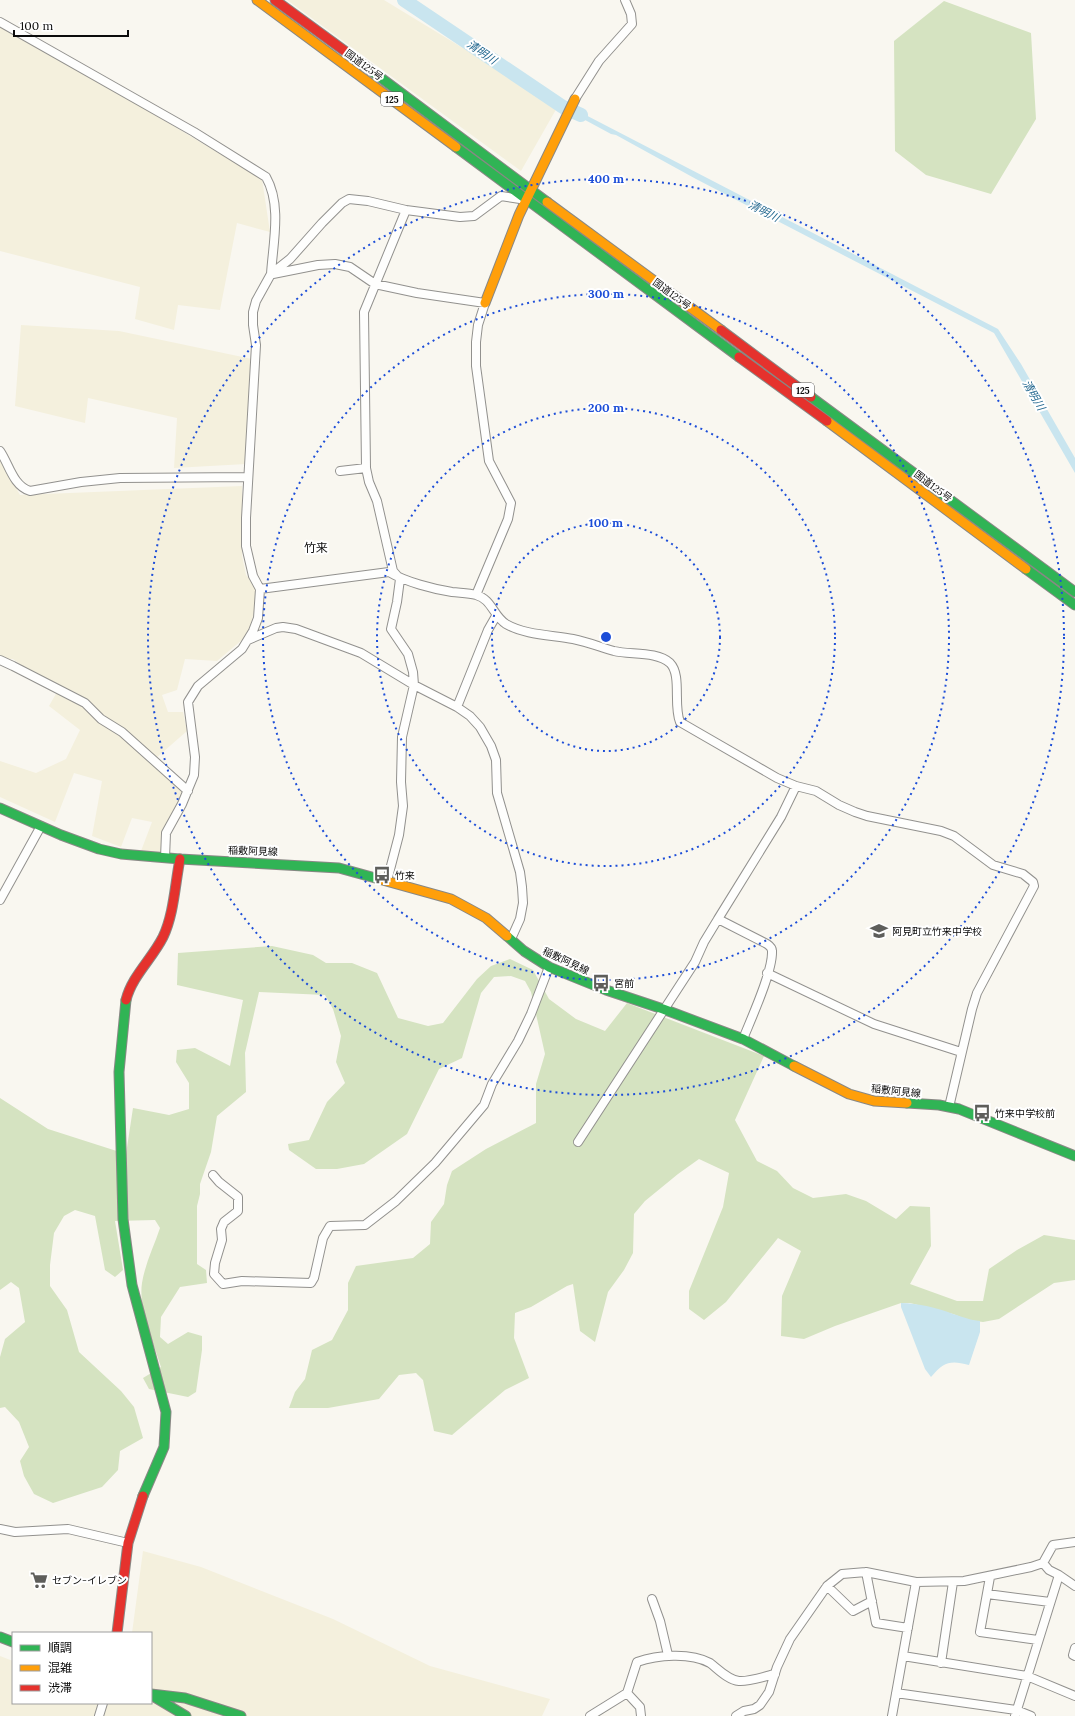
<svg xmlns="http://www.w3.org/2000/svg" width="1075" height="1716" viewBox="0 0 1075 1716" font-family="Lora,'Noto Sans JP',serif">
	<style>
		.farmland { fill: #f4f0dd }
		.forest { fill: #d5e3c1 }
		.water { fill: #c9e5ef }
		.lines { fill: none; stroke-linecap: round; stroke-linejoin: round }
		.river { stroke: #c9e5ef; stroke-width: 14 }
		.street-casing { stroke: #92918e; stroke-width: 10 }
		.fast-casing { stroke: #898885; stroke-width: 11 }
		.slow-casing { stroke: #898885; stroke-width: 11 }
		.jam-casing { stroke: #898885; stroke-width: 11 }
		.street { stroke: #fefefd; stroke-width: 8 }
		.fast { stroke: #30b455; stroke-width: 9 }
		.slow { stroke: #ff9f0a; stroke-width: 9 }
		.jam { stroke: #e5322d; stroke-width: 9 }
		.ring { fill: none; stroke: #1d4ed8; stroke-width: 2; stroke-dasharray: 2 4 }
		.labels { text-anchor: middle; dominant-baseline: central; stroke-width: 4; stroke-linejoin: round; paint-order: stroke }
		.shield { fill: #fff; stroke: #545454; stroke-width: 1 }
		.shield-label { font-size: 9px; font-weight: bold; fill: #0b0b0b }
		.street-label { font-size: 10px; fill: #0b0b0b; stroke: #fff }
		.poi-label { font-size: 10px; fill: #0b0b0b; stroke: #fff; text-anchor: start }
		.water-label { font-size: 11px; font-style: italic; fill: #22678f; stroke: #fff }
		.quarter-label { font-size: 12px; fill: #0b0b0b; stroke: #fff }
		.centre { fill: #1d4ed8; stroke: #fff; stroke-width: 2 }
		.ring-label { font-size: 12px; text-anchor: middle; font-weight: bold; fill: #1d4ed8; stroke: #fff; stroke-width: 4; stroke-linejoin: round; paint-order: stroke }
	</style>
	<rect width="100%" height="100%" fill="#f9f7f0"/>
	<path class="farmland" d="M287,0H384L558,106L521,171Z
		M0,22L262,179L270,232L237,223L220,310L178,305L174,330L135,319L140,287L0,251Z
		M21,325L119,331L252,359L246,464L174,468L177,418L88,398L85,423L15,406Z
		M0,459L20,495L242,486V556L246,575L260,589L248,635L217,661L185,659L177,690L162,695L168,712H183L187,731L155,759L186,790L162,836L161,852L141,851L152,822L132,818L121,847L92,836L102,781L74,773L55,822L0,797V761L36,773L66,759L80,730L49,706L57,692L13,659L0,658Z
		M143,1551L201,1567L333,1619L430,1666L550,1699L542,1716H0V1656L13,1661V1703H151V1633H132Z"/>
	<path class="forest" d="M944,1L1031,33L1036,119L991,194L926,175L895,151L894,41Z
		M272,946L313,955L326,963H352L377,973L398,1018L428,1026L443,1023L477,979L491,966L510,959L533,970L549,999L576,1019L605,1031L627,1003L764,1056L735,1120L757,1161L777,1171L793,1188L813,1198L846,1194L866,1201L896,1219L910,1206L930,1207L931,1246L910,1284L957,1301H983L989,1269L1017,1250L1044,1235L1075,1240V1280L1054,1283L999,1319L983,1322L968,1320L953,1314L910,1303H901L835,1326L804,1339L781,1336L782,1296L801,1251L778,1238L726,1302L704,1320L689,1309V1291L723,1207L729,1173L699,1159L678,1174L645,1201L634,1214L633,1253L624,1270L608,1292L595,1342L580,1331L573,1284L567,1286L531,1307L515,1313L514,1338L529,1378L505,1390L452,1435L434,1431L423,1380L416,1373L399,1375L379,1399L328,1408H289L295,1392L305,1379L312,1350L332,1340L348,1310V1283L356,1266L413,1258L430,1244L431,1222L444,1204L447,1185L452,1171L486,1149L536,1123V1084L545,1054L531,992L525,981L511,976L494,977L481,993L462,1058L439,1069L407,1134L364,1164L337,1169H316L289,1150L288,1144L309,1140L327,1102L345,1083L336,1062L341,1036L333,1009L325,995L259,992L245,1053L246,1092L217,1116L211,1152L200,1184V1194L197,1206V1264L206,1270L207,1283L180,1287L161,1317L160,1337L168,1344L188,1332L202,1336V1350L196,1392L188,1397L149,1389L143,1378L161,1367C154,1343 138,1309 142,1283C145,1264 154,1246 160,1228L155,1220L115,1221L123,1270L115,1277L105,1270L95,1216L75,1210L64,1216L54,1233L50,1265V1286L67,1310L79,1352L121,1391L134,1407L143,1438L120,1451L118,1470L102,1487L53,1503L34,1494L24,1476L20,1461L29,1447L19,1422L5,1407L0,1408V1357L5,1339L25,1322L19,1288L11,1282L0,1290V1098L48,1129L126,1154L133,1108L169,1115L189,1109V1083L176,1062L177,1050L195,1048L230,1066L243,1000L177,985L178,953Z"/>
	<path class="water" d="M576,110L998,329L1021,364L1075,458V473L994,333L696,179L616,135L611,134L574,114Z
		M901,1303C918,1303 938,1308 953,1314C963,1317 970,1320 980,1321V1332L969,1365C950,1360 944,1362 931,1377L925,1369L901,1307Z"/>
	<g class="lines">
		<path class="river" d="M404,0L563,107L581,115"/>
		<g class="street-casing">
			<path id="street" d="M0,22L194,132L266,177C282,205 273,243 271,274
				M575,99L599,61L632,24L631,14L625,0
				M273,274L318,265L335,264L350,267L375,284L417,293L485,303L478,325L476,342V366L489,461L511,503L508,519L476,595
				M0,451C9,464 13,486 30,491L81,482L120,478L248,477
				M340,471L366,468
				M260,589L389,572C406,582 433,589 452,592C460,593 469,593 476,595C492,599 493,616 506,624C525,635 552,635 573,639C588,642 600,647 614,651C630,655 657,651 670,663C682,675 673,705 680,722L777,778L796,786L816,791L839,805L855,812L867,816L941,831L954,836L993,865L1023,874L1033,882L1034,886L977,993L972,1009L949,1107
				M248,640L276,628L283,627L296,629L361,653L414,685L457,707L470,716L480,727L491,746L496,760L497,793L520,872L522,887L523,903L520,919L511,939
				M0,660L13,666L85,703L101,719L122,732L188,791
				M457,707L488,630L496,616
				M165,858L166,833L182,804L194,775L195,757L188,702L198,686L242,649L253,631L258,618L260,589L253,576L246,546V518L256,345L253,325V312L256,301L271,274L290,259L322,223L342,203L349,199L368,201L406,210L460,217L474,216L501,196L520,199
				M387,881L399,835L403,806L401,782L402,737L414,685L413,672L408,654L391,629L397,602L400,579L393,571L377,501L369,482L366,468L364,312L406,210
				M0,900L41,826
				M767,973L874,1024L961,1052
				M743,1039C751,1019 773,971 772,951C772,948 770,946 767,944L718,919L781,817L796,786
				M578,1142L695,962L704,942L718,919
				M213,1175L219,1182L238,1197V1211L224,1222L221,1229L222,1240L215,1263L214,1274L223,1284L242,1281L311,1283L314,1278L323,1238L330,1226L365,1225L396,1201L435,1163L484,1105L492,1084L518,1041L531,1014L549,967
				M0,1529L15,1532L68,1529L128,1543
				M866,1572L876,1623L908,1628
				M1059,1575L1075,1586
				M990,1577L980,1632L1038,1640
				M827,1586L853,1611L872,1601
				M987,1594L1050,1602
				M652,1599L660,1621L668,1655
				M1075,1648L1073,1655L1075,1656
				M903,1656L1027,1676L1075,1696
				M941,1663L953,1582
				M627,1693L640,1707L641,1716
				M896,1693L1016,1710L1031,1716
				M99,1716L103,1703
				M590,1716L627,1693L637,1662C657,1655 690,1652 710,1663C718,1669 728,1680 739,1681C748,1682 766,1676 775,1674
				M736,1716L744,1711L754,1709L760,1705L769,1692L777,1667L790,1639L827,1586L842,1574L866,1572L916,1582L964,1581L1031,1567L1043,1563L1053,1545L1075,1542
				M892,1716L916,1582
				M1015,1716L1059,1575L1049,1570L1043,1563"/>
		</g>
		<g class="fast-casing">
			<path id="fast" d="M353,57L547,202
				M456,147L739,357
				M811,397L1075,592
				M1026,569L1075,605
				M0,808L61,835L99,849L121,854L180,859L339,868L379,879
				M507,936L524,951L549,967L606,990L663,1009L743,1039L794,1066
				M126,1000L119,1072L123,1219L132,1285L166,1412L164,1447L143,1496
				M907,1103L939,1105L959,1109L1075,1156
				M0,1637L13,1642
				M151,1694L185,1698L241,1716
				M151,1695L186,1716"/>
		</g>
		<g class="slow-casing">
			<path id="slow" d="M257,0L456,147
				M547,202L721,330
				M485,303L519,215L575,99
				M827,421L1026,569
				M379,879L451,899L486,918L507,936
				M794,1066L849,1094L874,1101L907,1103"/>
		</g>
		<g class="jam-casing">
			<path id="jam" d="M275,0L353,57
				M721,330L811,397
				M739,357L827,421
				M126,1000C132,976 152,959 163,937C174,914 175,884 180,859
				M117,1633L128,1543L143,1496"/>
		</g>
		<use href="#street" class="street"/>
		<use href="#fast" class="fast"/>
		<use href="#slow" class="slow"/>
		<use href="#jam" class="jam"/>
	</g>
	<g class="ring">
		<circle cx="606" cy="637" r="114"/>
		<circle cx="606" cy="637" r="229"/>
		<circle cx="606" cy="637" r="343"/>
		<circle cx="606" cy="637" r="458"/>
	</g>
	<defs>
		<g id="bus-bare" transform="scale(1.38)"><path d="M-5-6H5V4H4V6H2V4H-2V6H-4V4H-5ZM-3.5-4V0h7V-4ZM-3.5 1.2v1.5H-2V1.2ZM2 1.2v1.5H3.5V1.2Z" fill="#5e5e5b" stroke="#fff" stroke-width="2.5" paint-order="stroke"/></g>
		<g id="school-bare" transform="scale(1.38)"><path d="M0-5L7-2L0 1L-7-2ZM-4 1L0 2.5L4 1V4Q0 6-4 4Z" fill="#5e5e5b" stroke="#fff" stroke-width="2.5" paint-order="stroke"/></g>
		<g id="supermarket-bare" transform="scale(1.38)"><path d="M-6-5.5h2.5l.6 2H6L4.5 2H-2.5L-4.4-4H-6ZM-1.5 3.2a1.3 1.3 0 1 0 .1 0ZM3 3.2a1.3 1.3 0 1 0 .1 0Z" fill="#5e5e5b" stroke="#fff" stroke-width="2.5" paint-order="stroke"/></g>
	</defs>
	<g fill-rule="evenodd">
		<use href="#bus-bare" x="382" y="875"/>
		<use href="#school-bare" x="879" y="931"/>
		<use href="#bus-bare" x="601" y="983"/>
		<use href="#bus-bare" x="982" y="1113"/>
		<use href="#supermarket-bare" x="39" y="1580"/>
	</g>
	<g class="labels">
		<g class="shield">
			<rect x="381" y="92" width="22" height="14" rx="3"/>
			<rect x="792" y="383" width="22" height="14" rx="3"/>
		</g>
		<g class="shield-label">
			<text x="392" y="99">125</text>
			<text x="803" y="390">125</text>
		</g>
		<g class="street-label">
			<text transform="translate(364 65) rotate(36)">国道125号</text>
			<text transform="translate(672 294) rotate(36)">国道125号</text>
			<text transform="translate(933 486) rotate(37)">国道125号</text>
			<text transform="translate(253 851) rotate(2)">稲敷阿見線</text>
			<text transform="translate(566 961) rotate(25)">稲敷阿見線</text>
			<text transform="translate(896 1091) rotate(6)">稲敷阿見線</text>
		</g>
		<g class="poi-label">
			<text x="395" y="875">竹来</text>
			<text x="892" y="931">阿見町立竹来中学校</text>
			<text x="614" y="983">宮前</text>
			<text x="995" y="1113">竹来中学校前</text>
			<text x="52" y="1580">セブン-イレブン</text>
		</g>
		<g class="water-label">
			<text transform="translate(482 52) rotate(34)">清明川</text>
			<text transform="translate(764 211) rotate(27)">清明川</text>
			<text transform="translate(1034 395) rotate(60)">清明川</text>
		</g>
		<g class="quarter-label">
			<text x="316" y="547">竹来</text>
		</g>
	</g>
	<circle cx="606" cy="637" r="6" class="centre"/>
	<g class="ring-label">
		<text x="606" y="183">400 m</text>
		<text x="606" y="298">300 m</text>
		<text x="606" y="412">200 m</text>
		<text x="606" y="527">100 m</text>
	</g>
	<rect x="12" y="1632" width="140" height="72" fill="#ffffff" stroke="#9d9d9d"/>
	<rect x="20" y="1645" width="20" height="6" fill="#30b455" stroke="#9d9d9d"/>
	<text x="48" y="1652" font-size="12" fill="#0b0b0b">順調</text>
	<rect x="20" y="1665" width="20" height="6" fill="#ff9f0a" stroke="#9d9d9d"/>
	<text x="48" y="1672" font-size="12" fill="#0b0b0b">混雑</text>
	<rect x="20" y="1685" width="20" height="6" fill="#e5322d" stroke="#9d9d9d"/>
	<text x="48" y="1692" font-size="12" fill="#0b0b0b">渋滞</text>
	<path d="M14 30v6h114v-6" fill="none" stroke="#0b0b0b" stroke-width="2"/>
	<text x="20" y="30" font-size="12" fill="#0b0b0b" stroke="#ffffff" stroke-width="3" paint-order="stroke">100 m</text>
</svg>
